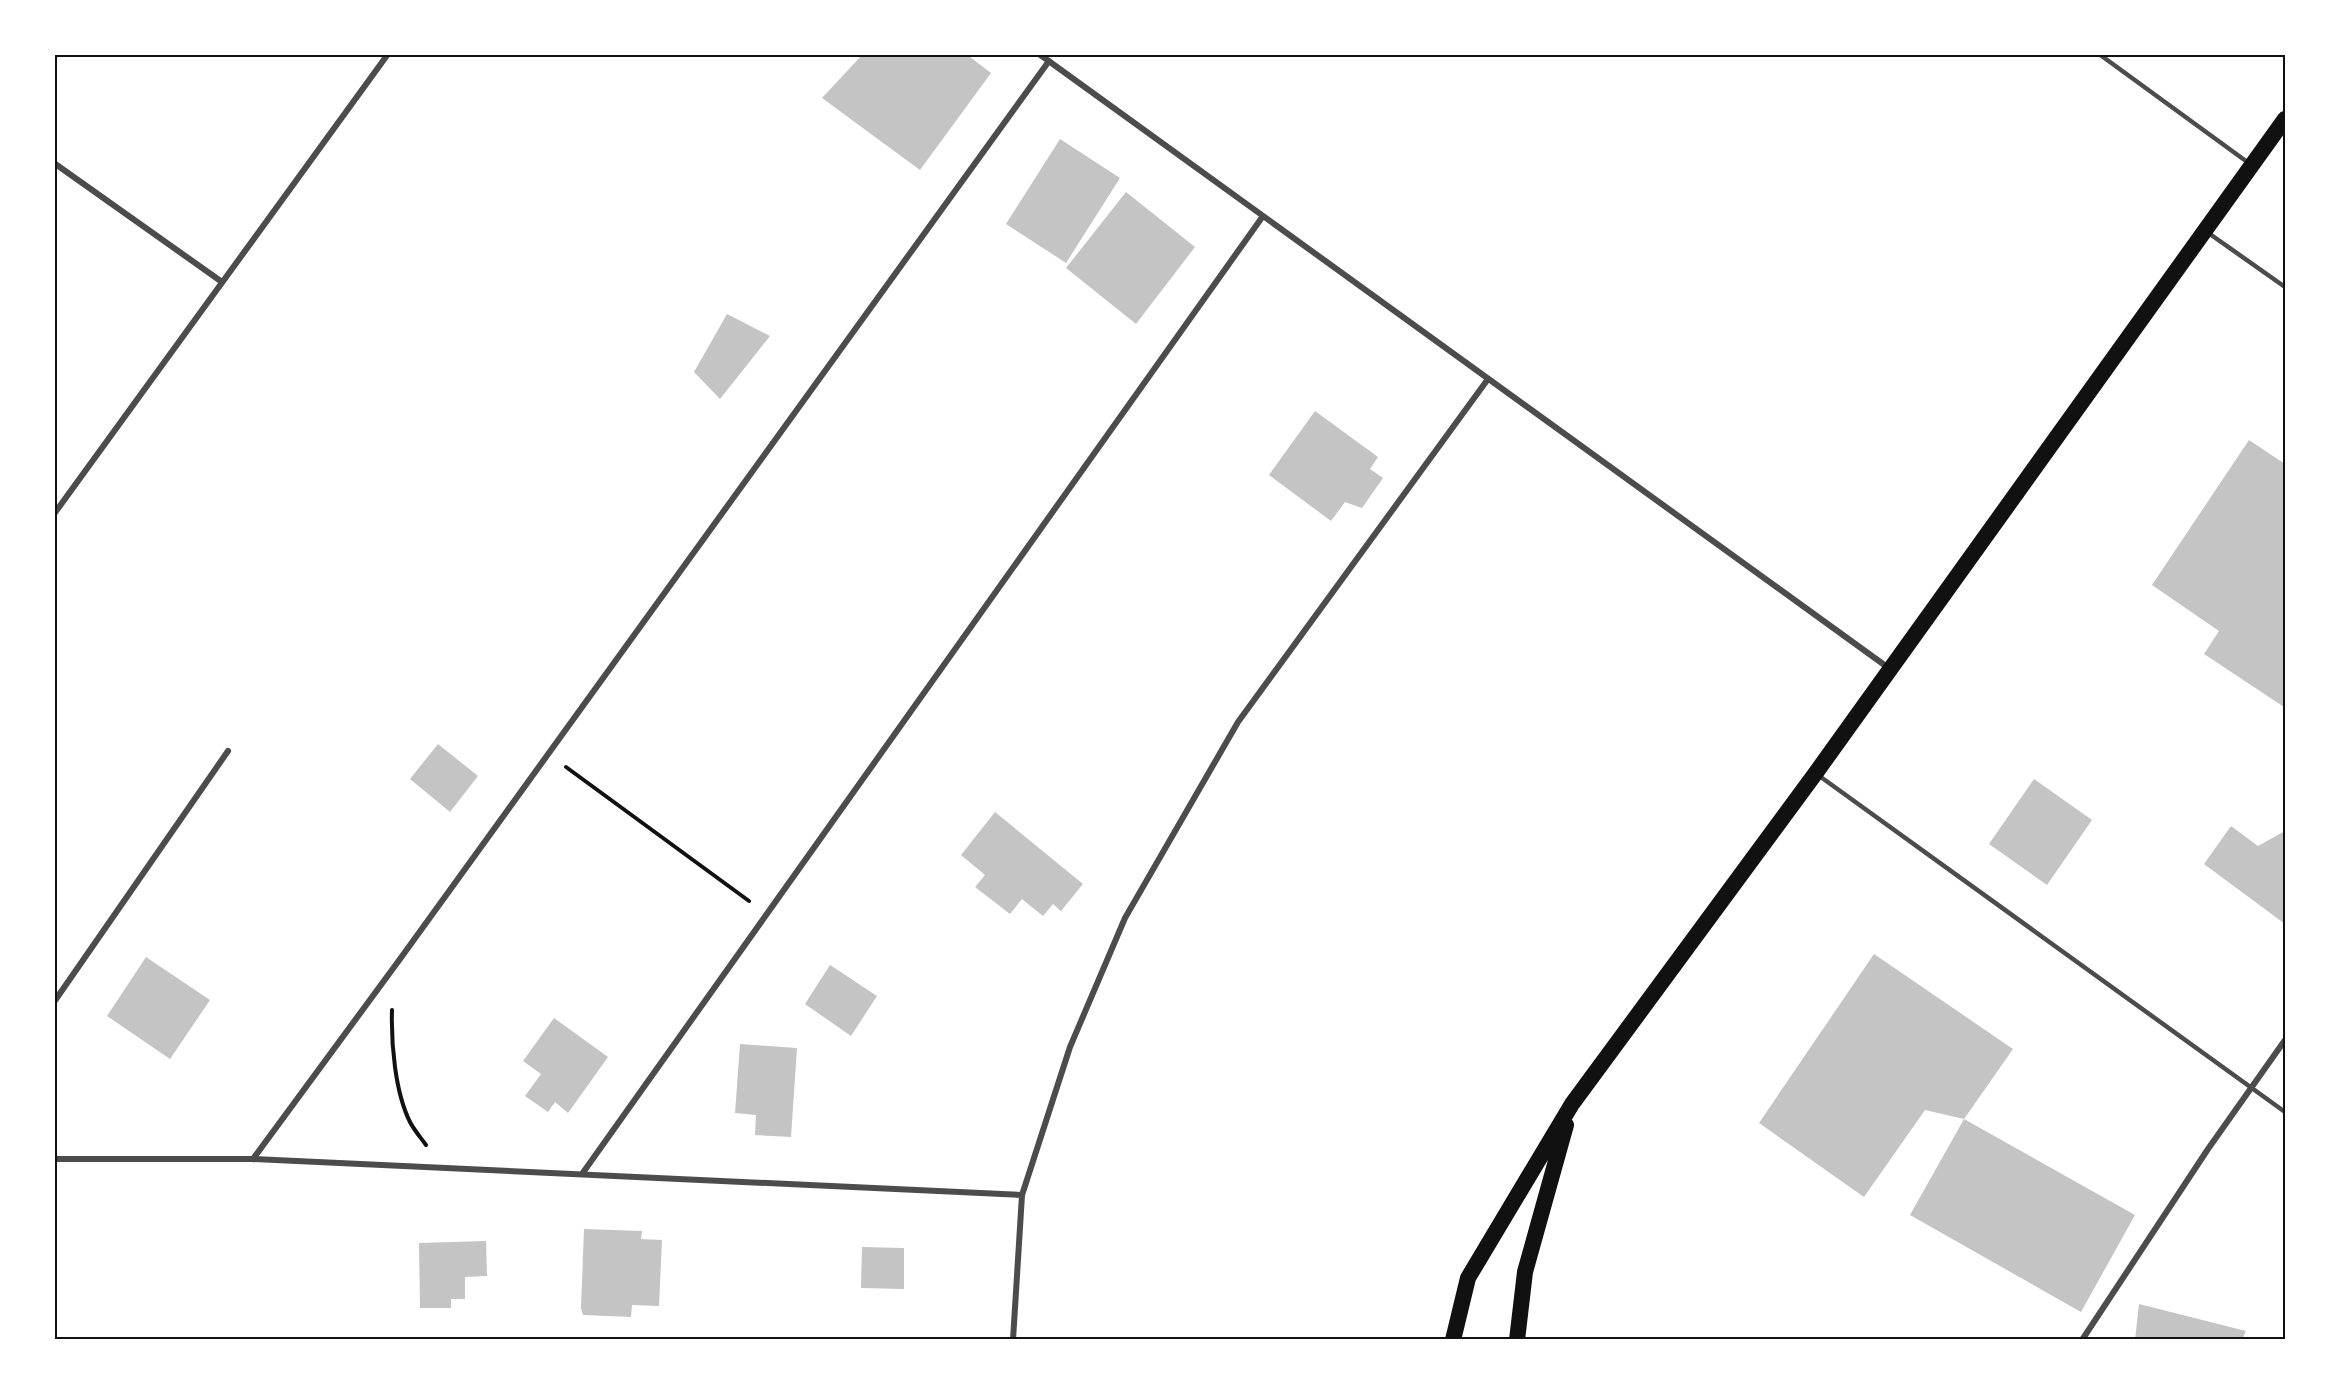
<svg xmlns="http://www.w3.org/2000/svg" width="2339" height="1394" viewBox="0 0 2339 1394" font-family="Ubuntu,sans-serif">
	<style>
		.building { fill: #c4c4c4 }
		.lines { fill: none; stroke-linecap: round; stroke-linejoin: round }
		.path { stroke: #111; stroke-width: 4 }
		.service { stroke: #4c4c4c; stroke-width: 4.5 }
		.minor { stroke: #4c4c4c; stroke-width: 6 }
		.trunk { stroke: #111; stroke-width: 16 }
		.neatline { fill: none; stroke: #111; stroke-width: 2 }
	</style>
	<rect width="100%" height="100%" fill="#fff"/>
	<path class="building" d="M863,54H966L991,73L920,170L822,98Z
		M1060,139L1120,178L1066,263L1006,224Z
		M1126,192L1195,247L1136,324L1066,268Z
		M727,314L770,336L720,399L694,372Z
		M1315,411L1378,457L1370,469L1383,478L1362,508L1345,502L1331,521L1269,475Z
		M2249,440L2285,464L2284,707L2204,654L2219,631L2152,585Z
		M438,744L478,776L450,812L410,779Z
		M2034,779L2092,820L2047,885L1989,844Z
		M995,812L1083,884L1061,911L1053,904L1043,916L1022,899L1010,914L975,887L985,875L961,855Z
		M2231,826L2258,846L2285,831V924L2204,864Z
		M1874,954L2013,1049L1964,1119L1925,1110L1864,1197L1759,1123Z
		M146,957L210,1000L170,1059L107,1016Z
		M830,965L877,996L851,1036L805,1004Z
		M554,1018L608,1057L568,1113L555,1102L548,1112L525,1096L541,1074L523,1061Z
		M740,1044L797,1048L791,1137L755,1135L756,1115L735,1113Z
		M1964,1119L2135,1215L2081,1312L1910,1215Z
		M584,1229L642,1231L641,1239L662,1240L659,1306L632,1305L631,1317L583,1315L581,1308Z
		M486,1241L487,1276L465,1277V1299H451V1308H420L419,1243Z
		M862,1247L904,1248V1289L861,1288Z
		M2139,1304L2246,1331L2242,1340H2135Z"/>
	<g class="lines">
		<path class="path" d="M566,767L749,901
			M392,1010C391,1043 395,1092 410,1122C414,1130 421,1138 426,1145"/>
		<path class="service" d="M2099,54L2250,164
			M2207,232L2285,287
			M1818,775L2285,1112"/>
		<path class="minor" d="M1039,54L1890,669
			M54,163L222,282
			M54,514L388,54
			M54,1002L228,751
			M54,1159H253L1022,1195
			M253,1159L400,959L1049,61
			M582,1174L1263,216
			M1013,1340L1022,1195L1070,1047L1125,918L1238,722L1488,379
			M2082,1340L2208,1149L2285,1040"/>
		<path class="trunk" d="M1453,1340L1468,1278L1572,1104L1815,774L2285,119
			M1517,1340L1525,1272L1566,1125"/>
	</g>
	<rect width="2339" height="1394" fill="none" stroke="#ffffff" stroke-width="111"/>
	<rect x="56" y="56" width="2228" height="1282" class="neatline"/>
</svg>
